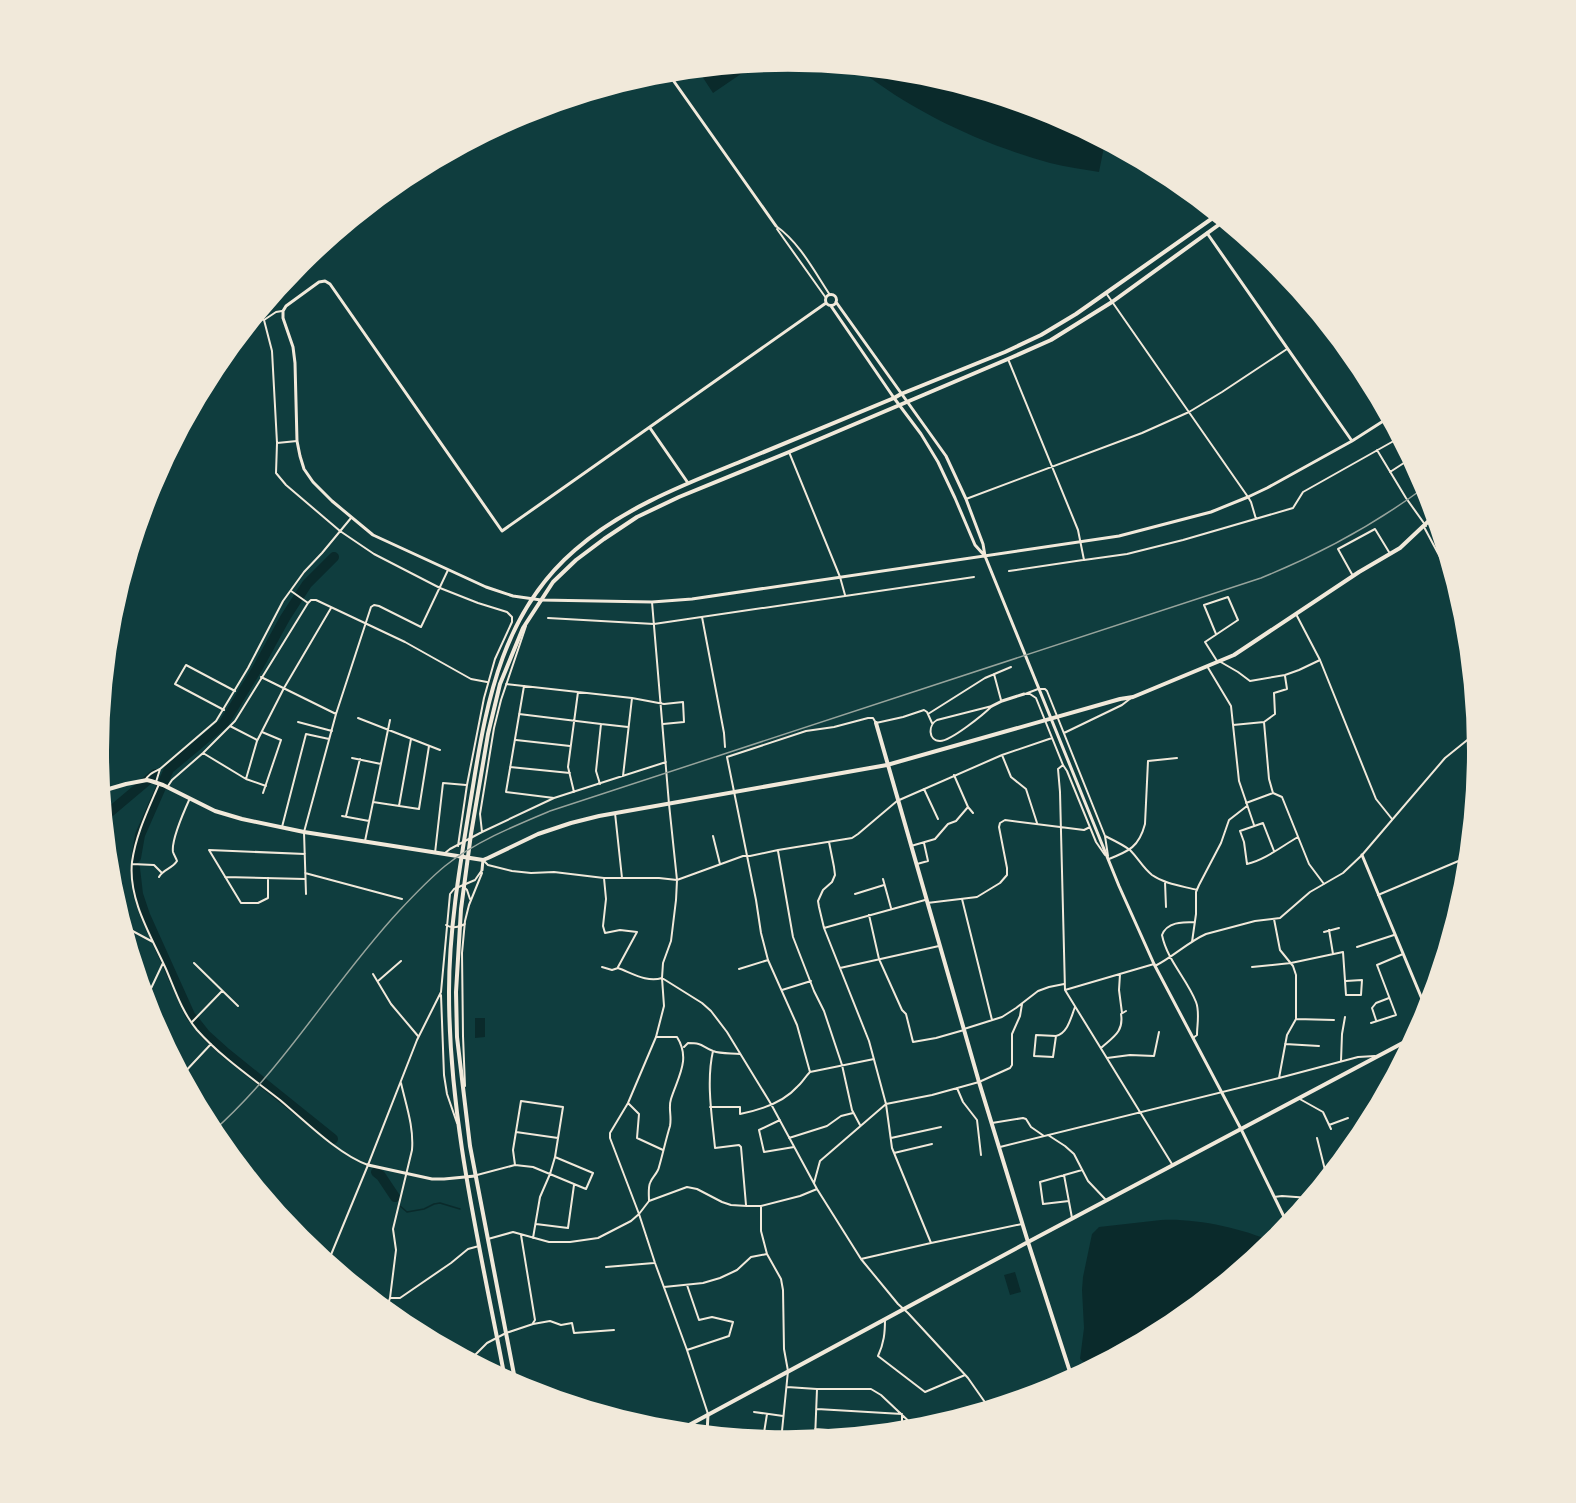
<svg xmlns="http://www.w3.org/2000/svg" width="1576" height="1503" viewBox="0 0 1576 1503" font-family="Ubuntu,sans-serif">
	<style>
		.water { fill: #0a2a2b }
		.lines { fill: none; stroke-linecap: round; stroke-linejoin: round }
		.stream { stroke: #0a2a2b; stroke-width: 1.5 }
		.river { stroke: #0a2a2b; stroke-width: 10 }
		.minor { stroke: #f1e9da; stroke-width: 2 }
		.tertiary { stroke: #f1e9da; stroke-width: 3 }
		.secondary { stroke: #f1e9da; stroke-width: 4 }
		.primary { stroke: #f1e9da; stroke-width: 4 }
		.rail { stroke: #97a49c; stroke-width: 1.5 }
	</style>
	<rect width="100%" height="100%" fill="#0f3d3e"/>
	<path class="water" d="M754,65L713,93L698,70Z
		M857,68L923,75L1052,114L1105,142L1099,172C1083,169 1066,167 1050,163C979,143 915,113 857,68Z
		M475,1018H485V1037L475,1038Z
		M1161,1220C1195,1218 1242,1228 1273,1242L1171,1325L1092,1368L1080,1359L1084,1328L1082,1290L1083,1277L1092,1234L1099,1227Z
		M1015,1272L1021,1292L1010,1295L1004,1275Z"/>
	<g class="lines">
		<path class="stream" d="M400,1206L407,1212L424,1209L434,1204L440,1203L460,1209"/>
		<path class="river" d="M104,817L155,774
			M136,858L140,835L169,769L224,723L257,669L285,618L307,584L334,557
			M135,868L138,894L145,915L190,1015L206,1035L226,1053L333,1139
			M376,1172L381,1176L395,1197"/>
		<path class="minor" d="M776,226C800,243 814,271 830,295
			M777,229L826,298
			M1106,293L1248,497L1251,502L1256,519
			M256,317L264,320L272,351L277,443L276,473L286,485L340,531L374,554L440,588L478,603L507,612L512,617V622L495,659L484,698L467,785L458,846
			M264,320L276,312L282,311
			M1008,359L1078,530L1084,560L1127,554L1183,540L1293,508L1303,492L1399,438
			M277,443L297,441
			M1377,450L1406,498L1426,526
			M789,452L840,577L845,595
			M1390,472L1410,459
			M966,499L1142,433L1189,412L1222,392L1287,349
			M1424,527L1440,557L1450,569
			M1009,571L1083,560
			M1353,576L1338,549L1375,529L1389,552
			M291,591L308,603
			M652,602L669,804L677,880L676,900L671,941L663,963L662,978L664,1006L656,1037L628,1103L610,1133V1138L639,1214L655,1263L687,1350L708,1414
			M1296,614L1320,660L1376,799L1392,819
			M702,617L724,733L725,747
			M548,618L654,624L974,577
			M1216,634L1204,605L1228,597L1238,620L1205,642L1217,661
			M1219,661L1238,672L1250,681L1285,675L1299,670L1320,660
			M1207,666L1231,706L1239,781L1254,825
			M994,674L1001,700
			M261,677L336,714
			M506,684L632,698L664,704L683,702L684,722L663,724
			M524,686L506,792L554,798
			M1025,694L1038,689H1045L1047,691L1105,836L1108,856
			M1025,694H1030L1036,698L1063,765L1067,771L1096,842L1105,855
			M992,706C984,714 951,741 940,741C928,741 928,725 937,720Z
			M224,710L175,684L186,665L235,691
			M519,714L601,724L596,771L600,784
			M928,714L985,678L1011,667
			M358,718L440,750
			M298,722L332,731
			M1264,722L1269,779L1273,793
			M601,724L628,727
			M1233,725L1264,722L1275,714L1274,693L1287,689L1285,676
			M230,726L257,740
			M262,732L281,740L263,793
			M1064,733L1122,705L1131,698
			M516,740L570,746
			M203,753L246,779L266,786
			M1002,755L1011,777L1026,789L1037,823
			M352,758L381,764
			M1063,765L1058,769L1060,792L1065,990L1172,1164
			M510,767L570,773
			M954,775L968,807L973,813
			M623,776L632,698
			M246,779L257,741L284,688L331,608
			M145,781C148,774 154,772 160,769L216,721L248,668L283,601L304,572L322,553L351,518
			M156,782L160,769
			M159,784C148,810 136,834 132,862C128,899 151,936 166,969C175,990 182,1012 197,1030C221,1057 252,1078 280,1100C305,1121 339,1155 368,1165
			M168,786L172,780L203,753L235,721L308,603L311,600H316L405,642L471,679L487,682
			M924,789L938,819
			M574,792L568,767L578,692
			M373,802L419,809L429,746
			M1246,803L1273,793L1282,797L1309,864L1324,884
			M399,806L411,739
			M615,813L622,878
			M342,816L369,821
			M346,816L360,759
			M282,827L306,734L329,739
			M482,832L480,814L494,728L501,700L526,626
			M713,836L720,864
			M1105,836C1113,840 1122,844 1130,850C1138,858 1143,868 1152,875C1165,884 1182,886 1197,890
			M365,841L390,720
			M829,842L834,867L835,875L832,882L823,890L818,901L819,907L824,928L869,1041L886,1104L892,1148L931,1243
			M911,846L935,839L948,824L956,821L968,807
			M778,851L793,937L814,991L824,1011L842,1065L852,1110L860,1125
			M1274,851L1263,823L1240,831L1244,842L1247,864C1265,860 1282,846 1298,837
			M435,853L443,783L466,785
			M445,853L450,849L482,832L554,798L666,762
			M1109,859C1129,851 1139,847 1145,824L1148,761L1177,758
			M483,860L488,865L512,871L531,873L554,872L604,878H659L677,880L743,856H750L778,850L852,838L858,834L897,801L1002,755L1052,738
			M132,864L154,865L161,872
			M917,864L928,861L924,843
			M305,873L402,899
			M159,877C163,869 172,869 177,861C176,858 174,855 173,852C171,840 185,809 190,798
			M225,877L305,879
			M268,878V898L258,903H241L209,850L305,854
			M604,878L606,899L603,926L605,933L620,930L637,932L618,967
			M883,879L891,908
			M1165,882L1166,907
			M465,888L467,890L470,899
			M306,894L304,832L336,714L371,607L374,605L379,606L421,627L448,570
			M855,894L884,885
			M1378,895L1468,857
			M962,899L992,1020
			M927,903L977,897L1000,883L1007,875V868L999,827L1000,823L1005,820L1084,830L1090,827
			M869,915L879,959L902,1010L906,1014L913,1042L936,1038L964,1030
			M1274,919L1280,950L1293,966L1296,975V1019L1287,1035L1279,1078
			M122,923L127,928L153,942
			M446,925C452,929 459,927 465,924
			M824,928L925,900
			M1329,930L1333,954
			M1324,932L1339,928
			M1192,942L1196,914V892L1199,885L1221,843L1229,820L1247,806
			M1357,947L1394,935
			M194,963L238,1006
			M1155,966C1173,957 1188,942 1206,934L1255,921L1280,918L1310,892L1343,873L1362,855L1445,758L1476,733
			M602,967L612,970L618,968C632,973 647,983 662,978L702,1003L711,1011L727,1032L771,1104L817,1189L861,1259L898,1304L908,1313L968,1378L989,1408
			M1252,967L1291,963L1343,952L1346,995H1361L1362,980L1346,981
			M840,968L939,946
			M739,969L768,960
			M373,974L391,1004L418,1036
			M1120,974L1119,990L1122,1013
			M378,981L401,961
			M782,990L811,981
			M1065,990L1154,964
			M441,995L444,1075L447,1094L457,1123
			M146,999L163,963
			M1296,1019L1334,1020
			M1376,1020L1372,1008L1376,1003L1389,998
			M192,1022L222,991
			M1371,1023L1396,1015L1377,965L1403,954
			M964,1029L1002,1017L1016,1008L1038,991L1049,987L1064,984
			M1056,1036L1053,1057L1034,1056L1036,1035L1056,1036C1068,1033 1071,1017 1075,1007
			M1193,1038L1197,1035C1197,1025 1200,1012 1196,1002C1187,979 1167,960 1162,935C1167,922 1182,922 1195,922
			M1285,1044L1319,1046
			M1409,1045H1410
			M684,1047L688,1043C703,1043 701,1046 713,1051C721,1054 731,1053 740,1054
			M1101,1048C1113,1037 1124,1032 1121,1014L1126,1011
			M713,1051C706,1081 712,1117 715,1148L739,1145L741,1147L746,1205
			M1107,1058L1130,1055L1154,1056L1159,1032
			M1341,1061L1342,1034L1345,1017
			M810,1072L797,1025L768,960L761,933L756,900L727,757L806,731L834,727L868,718H873L876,723L903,717L924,710L927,712L932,723
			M182,1075L211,1044
			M465,1086L463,1036L462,953L465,921L469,905L482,873
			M957,1088L963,1102L977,1120L981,1155
			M1298,1098L1323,1112L1331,1129
			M628,1103L639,1114L637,1138L663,1150
			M710,1107H740V1114C760,1110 783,1103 797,1087C802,1083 805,1077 810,1072L874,1059
			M780,1120L759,1130L764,1152L794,1147
			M992,1123L1023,1118L1026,1119L1031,1127L1044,1136
			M1329,1125L1348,1118
			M516,1132L558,1138
			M1048,1135L1065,1146L1074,1154L1088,1181L1106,1200
			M789,1138L827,1126L841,1116L853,1113
			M891,1138L941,1127
			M1317,1138L1327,1178
			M1000,1147L1279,1078L1358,1057L1375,1056
			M894,1153L932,1144
			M1347,1153L1346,1145L1355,1143
			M515,1165L513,1150L521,1101L563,1107L555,1157L550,1174L540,1197L533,1238
			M477,1175L515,1165L533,1167L586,1189L593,1173L555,1157
			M1064,1175L1072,1218
			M814,1183L820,1161L886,1104L932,1095L979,1082L1010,1068L1012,1065V1034L1020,1016L1022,1004
			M1274,1197L1282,1196L1310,1198
			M649,1201C649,1196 648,1188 650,1183C652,1177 658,1173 659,1167C663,1153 666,1139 670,1126C672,1116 668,1108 671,1099C678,1077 691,1059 677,1037H656
			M1069,1201L1043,1204L1040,1182L1082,1170
			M761,1206V1231L767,1254L781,1279L783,1290L784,1349L788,1371L781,1441
			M536,1224L568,1228L574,1185
			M521,1235L535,1320L533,1323
			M488,1239L513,1232L549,1242H570L598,1238L631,1221L639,1214L649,1201L687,1187L697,1189L722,1202L731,1205L747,1206H761L800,1196L817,1189
			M861,1259L931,1243L1022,1224
			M328,1262L368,1165L417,1040L441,992L450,894L454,889L475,880L482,870
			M606,1267L654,1263
			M687,1285L699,1320L712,1317L733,1322L729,1336L687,1350
			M664,1287L703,1283L720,1278L737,1270L751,1257L767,1254
			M390,1298H400L451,1263L468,1249L479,1246
			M386,1310L390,1298L396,1250L393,1229L412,1150C414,1127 406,1105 401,1083
			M885,1319C885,1333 884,1343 878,1356L925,1392L965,1375
			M470,1360L487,1343L506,1333L533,1324L550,1321L561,1325L572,1323L574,1333L614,1330
			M1071,1372L1079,1375
			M787,1387L817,1389H871L881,1395L917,1429
			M817,1409L902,1414
			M754,1412L783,1416
			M815,1429L870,1433
			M902,1430V1415
			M763,1439L767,1414
			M815,1439L817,1389"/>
		<path class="tertiary" d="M668,73L776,226
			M1207,233L1352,441
			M825.5 300a5.5 5.5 0 1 1 11 0a5.5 5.5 0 1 1-11 0Z
			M836,302L946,456L966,499L983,544L985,556L1119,886L1154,964L1241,1129L1288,1225
			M826,303L502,531L330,284L325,281L319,282L286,306L283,311V318L293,347L295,363L297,441L300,456L304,469L313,482L332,501L373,535L486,587L513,596L541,600L652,602L692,599L1119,536L1211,512L1248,497L1267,488L1352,441L1388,418
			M831,306L894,398L921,434L938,462L955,498L975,545L984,555
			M650,428L688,483
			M992,706L1002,701L1024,694
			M1362,855L1427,1011
			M482,870L483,860
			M368,1165L432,1179H444L475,1176
			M707,1434L708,1414"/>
		<path class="secondary" d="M102,791L126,784L147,780L151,781L163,785L215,811L242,819L304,832L483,860L488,858L538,834L571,823L599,816L887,765L1120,699L1133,697L1234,655L1359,572L1400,548L1434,516
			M678,1431L1028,1242L979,1082L876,723"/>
		<path class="primary" d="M1072,1378L1028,1242L1414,1037
			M505,1379C481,1251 449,1123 449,992C449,923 462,854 473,786C487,698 504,611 575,550C623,508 683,485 742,461C792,440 843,419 894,398L901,394L1005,352L1041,335L1076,314L1217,215
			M516,1385L470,1146L457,1037L456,992L461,909L471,834L488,734L500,684L523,628L553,582L576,560L604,539L637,517L679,497L789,452L1008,359L1051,340L1112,302L1224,221"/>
		<path class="rail" d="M212,1132C285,1068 333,982 399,911C413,896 428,880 445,866C475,842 514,826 550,811L1261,578C1320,554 1374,525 1425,487"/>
	</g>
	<path d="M0 0H1576V1503H0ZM109 751a679 679 0 1 1 1358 0a679 679 0 1 1-1358 0Z" fill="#f1e9da" fill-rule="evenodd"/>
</svg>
